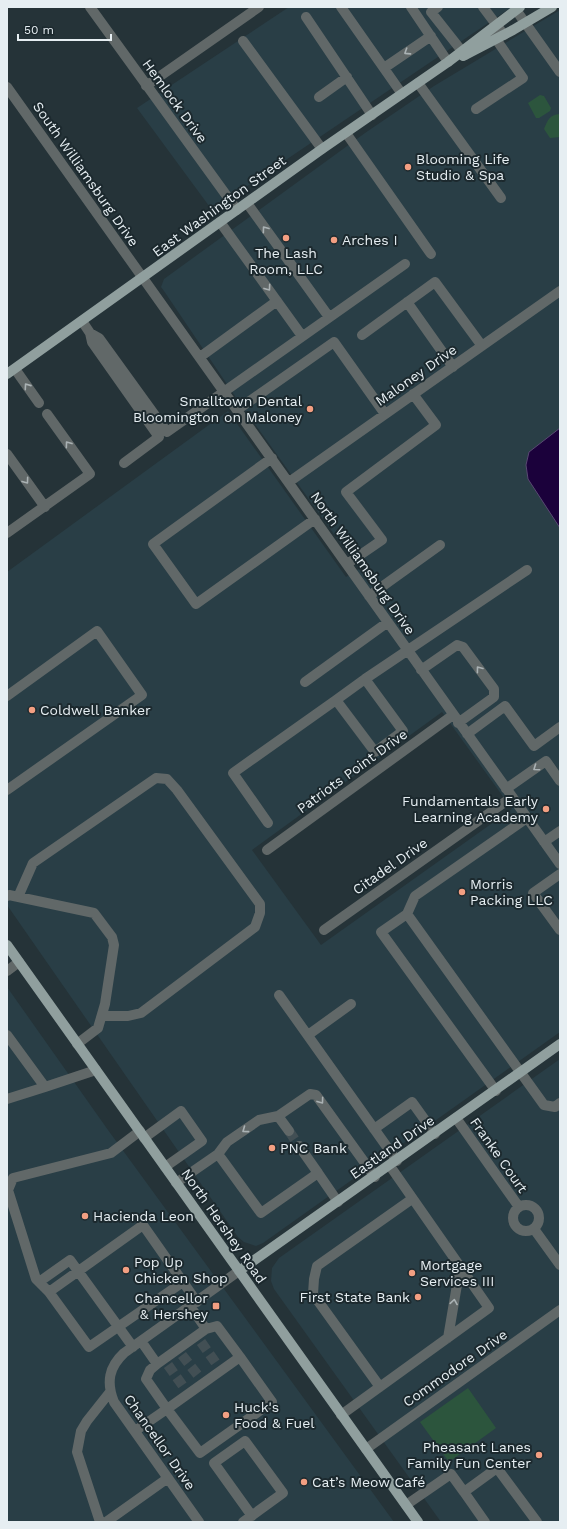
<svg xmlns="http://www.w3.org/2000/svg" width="567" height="1529" viewBox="0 0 567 1529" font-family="'Work Sans',sans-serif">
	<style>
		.built { fill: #293e46; fill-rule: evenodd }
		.green { fill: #2c553d }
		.water { fill: #1b013b; stroke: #584872 }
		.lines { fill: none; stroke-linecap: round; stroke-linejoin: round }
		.minor-tunnel { stroke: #424f54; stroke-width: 10; stroke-dasharray: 10 5; stroke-linecap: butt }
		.minor { stroke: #616868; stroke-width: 10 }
		.major { stroke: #909f9e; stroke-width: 10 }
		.oneway { stroke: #aab2b4 }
		.poi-dot { fill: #f39f82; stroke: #1c292e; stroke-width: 1.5 }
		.labels { text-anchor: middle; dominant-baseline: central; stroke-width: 4; stroke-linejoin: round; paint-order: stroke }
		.street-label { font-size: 14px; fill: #e6eef2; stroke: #1c292e }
		.poi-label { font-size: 14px; fill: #e6eef2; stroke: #1c292e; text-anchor: start }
	</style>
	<rect width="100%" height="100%" fill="#253338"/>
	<path class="built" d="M289,7H512L212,210L137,108Z
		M560,10V1032L263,1243L256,1246L244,1242L238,1237L7,905V572L228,411L346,577L359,569L237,399L164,291L161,287L164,279L365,133L434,86ZM442,712L512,809L321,945L252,850Z
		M7,987L108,1130L394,1522H7Z
		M560,1059V1522H441L274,1289L271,1281L272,1268L279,1258Z"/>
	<path class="green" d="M540,95L544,96L551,108L550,111L539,118H536L528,103Z
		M560,114V137L550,138L544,129C548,120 549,115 560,114Z
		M468,1388L496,1428L449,1462L420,1422Z"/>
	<path class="water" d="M560,428V528L528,479L526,465L529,452Z"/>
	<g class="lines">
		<path class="minor-tunnel" d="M289,1131L299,1146
			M201,1342L218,1366
			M182,1355L200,1378
			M168,1365L185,1389"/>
		<path class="minor" d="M90,7L237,210
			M341,7L402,94
			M411,7L448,62
			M438,7L431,12L465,55
			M483,7L504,35
			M516,10L560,72
			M306,17L372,115
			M243,41L322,149
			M384,68L431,36
			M418,83L501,198
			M146,86L259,7
			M7,87L560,864
			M319,97L347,77
			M476,109L523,78L491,32
			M346,133L431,254
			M247,203L329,317
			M220,222L302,336
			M407,302L453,367
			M82,321L90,333L99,338L167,432L405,264
			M90,333L92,342L159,437L124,463
			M362,335L435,282L482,346
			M200,357L277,301
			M15,369L39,403
			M237,410L334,342L385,414
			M7,454L45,507
			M272,458L153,544L196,604L315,519
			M289,482L560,291
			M7,533L90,474L47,414
			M347,564L382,540L346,492L436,425L413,394
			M369,596L440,545
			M421,670L457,645L463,647L494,689V697L458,723
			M365,679L336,700L375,752L403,731L365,679L527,570
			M305,682L388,622
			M7,696L97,631L142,695L7,790
			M467,734L505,706L534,746L560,727
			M506,789L546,761L560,781
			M268,823L233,773L336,700
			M544,842L560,831
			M267,850L453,715
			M560,874L533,893L560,930
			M7,896L9,895L94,913L112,937L114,945L105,1004L98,1028L77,1044
			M18,897L33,863L156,778L167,779L177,790L260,904V913L255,927L141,1013L128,1016H102
			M407,914L544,1105L555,1107L560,1103
			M324,930L512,797
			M7,971L19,962
			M279,995L397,1161
			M7,1035L45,1087L96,1070
			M308,1035L351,1004
			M496,1091L381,932L407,914L415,896L527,818
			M7,1099L45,1087
			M278,1116L289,1131
			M456,1118L519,1207
			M374,1129L412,1102L435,1134
			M144,1138L181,1111L202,1141L165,1167
			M299,1146L318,1173
			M218,1154L227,1142L259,1120L278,1116L310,1094L316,1095L375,1177
			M176,1183L218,1154L261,1213L318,1173L338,1202
			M513 1218a13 13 0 1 1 26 0a13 13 0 1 1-26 0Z
			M534,1229L560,1265
			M39,1282L70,1260L133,1347
			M183,1282L89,1347L49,1292L143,1225L197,1302
			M49,1292L36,1279L8,1190L13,1178L111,1153L140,1131
			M206,1329L217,1326L240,1357L167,1409L200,1453L272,1402L240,1357
			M448,1338L460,1267
			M141,1341L157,1364L206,1329L190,1306
			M380,1387L313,1294L314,1279L317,1266L412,1199
			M341,1415L489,1308L390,1166
			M135,1431L167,1409L146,1379L150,1370L157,1364
			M366,1449L560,1310
			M406,1505L451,1474L464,1492
			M100,1522L77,1452L81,1431L87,1421L110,1392
			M106,1522L168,1478
			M199,1522L114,1402C106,1382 109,1367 124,1353L239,1271
			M243,1522L283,1493L245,1441L214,1463L252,1516
			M485,1522L464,1492L497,1468L537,1522"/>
		<path class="major" d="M463,56L513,30L552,7
			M7,374L322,149L448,62L520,7
			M7,945L418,1522
			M239,1271L560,1044"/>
	</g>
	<defs><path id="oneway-chevron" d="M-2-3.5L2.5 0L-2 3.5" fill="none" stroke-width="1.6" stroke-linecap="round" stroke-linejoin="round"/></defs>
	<g class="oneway">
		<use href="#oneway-chevron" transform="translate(407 52) rotate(147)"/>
		<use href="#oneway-chevron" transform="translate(265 229) rotate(-126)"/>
		<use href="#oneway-chevron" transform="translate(268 288) rotate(54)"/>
		<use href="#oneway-chevron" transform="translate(27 386) rotate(-125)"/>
		<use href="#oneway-chevron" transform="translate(68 444) rotate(-126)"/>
		<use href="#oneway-chevron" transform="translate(26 481) rotate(54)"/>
		<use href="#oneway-chevron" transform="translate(479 669) rotate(-127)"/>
		<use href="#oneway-chevron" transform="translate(536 768) rotate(145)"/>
		<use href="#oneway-chevron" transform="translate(321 1101) rotate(54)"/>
		<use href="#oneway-chevron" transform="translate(245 1130) rotate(144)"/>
		<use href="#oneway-chevron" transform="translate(454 1302) rotate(-81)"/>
	</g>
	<g class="poi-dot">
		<circle cx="408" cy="167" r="4"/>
		<circle cx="286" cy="238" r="4"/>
		<circle cx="334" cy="240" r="4"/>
		<circle cx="310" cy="409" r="4"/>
		<circle cx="32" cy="710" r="4"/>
		<circle cx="546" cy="809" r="4"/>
		<circle cx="462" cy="892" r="4"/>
		<circle cx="272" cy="1148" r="4"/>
		<circle cx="85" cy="1216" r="4"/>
		<circle cx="126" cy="1270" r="4"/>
		<circle cx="412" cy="1273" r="4"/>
		<circle cx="418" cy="1297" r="4"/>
		<rect x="212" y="1302" width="8" height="8" rx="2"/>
		<circle cx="226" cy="1415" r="4"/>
		<circle cx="539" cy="1455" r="4"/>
		<circle cx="304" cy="1482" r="4"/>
	</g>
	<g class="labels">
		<g class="street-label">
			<text transform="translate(175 101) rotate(54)">Hemlock Drive</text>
			<text transform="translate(86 174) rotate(55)">South Williamsburg Drive</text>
			<text transform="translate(219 206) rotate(-36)">East Washington Street</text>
			<text transform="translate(416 375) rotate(-35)">Maloney Drive</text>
			<text transform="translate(363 563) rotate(55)">North Williamsburg Drive</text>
			<text transform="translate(352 771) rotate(-36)">Patriots Point Drive</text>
			<text transform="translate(390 866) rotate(-35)">Citadel Drive</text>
			<text transform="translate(392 1147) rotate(-35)">Eastland Drive</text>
			<text transform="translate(499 1155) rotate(55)">Franke Court</text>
			<text transform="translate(224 1226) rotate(55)">North Hershey Road</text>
			<text transform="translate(455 1368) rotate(-35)">Commodore Drive</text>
			<text transform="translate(160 1442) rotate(55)">Chancellor Drive</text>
		</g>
		<g class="poi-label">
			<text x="416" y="159">Blooming Life<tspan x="416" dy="16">Studio &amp; Spa</tspan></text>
			<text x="342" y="240">Arches I</text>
			<text x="286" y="253" text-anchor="middle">The Lash<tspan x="286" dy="16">Room, LLC</tspan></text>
			<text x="302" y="401" text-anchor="end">Smalltown Dental<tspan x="302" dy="16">Bloomington on Maloney</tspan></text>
			<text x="40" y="710">Coldwell Banker</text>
			<text x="538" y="801" text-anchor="end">Fundamentals Early<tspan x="538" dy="16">Learning Academy</tspan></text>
			<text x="470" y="884">Morris<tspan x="470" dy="16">Packing LLC</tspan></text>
			<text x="280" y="1148">PNC Bank</text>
			<text x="93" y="1216">Hacienda Leon</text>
			<text x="134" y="1262">Pop Up<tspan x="134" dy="16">Chicken Shop</tspan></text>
			<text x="420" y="1265">Mortgage<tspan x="420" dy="16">Services III</tspan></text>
			<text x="410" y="1297" text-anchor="end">First State Bank</text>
			<text x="208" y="1298" text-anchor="end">Chancellor<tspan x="208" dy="16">&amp; Hershey</tspan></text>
			<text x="234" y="1407">Huck's<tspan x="234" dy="16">Food &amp; Fuel</tspan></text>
			<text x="531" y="1447" text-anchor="end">Pheasant Lanes<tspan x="531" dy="16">Family Fun Center</tspan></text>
			<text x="312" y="1482">Cat’s Meow Café</text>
		</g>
	</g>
	<rect width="567" height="1529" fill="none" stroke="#e6eef2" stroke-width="16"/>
	<path d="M18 34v6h93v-6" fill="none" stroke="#e6eef2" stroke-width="2"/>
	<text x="24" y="34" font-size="12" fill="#e6eef2" stroke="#1c292e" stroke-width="3" paint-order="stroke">50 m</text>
</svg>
